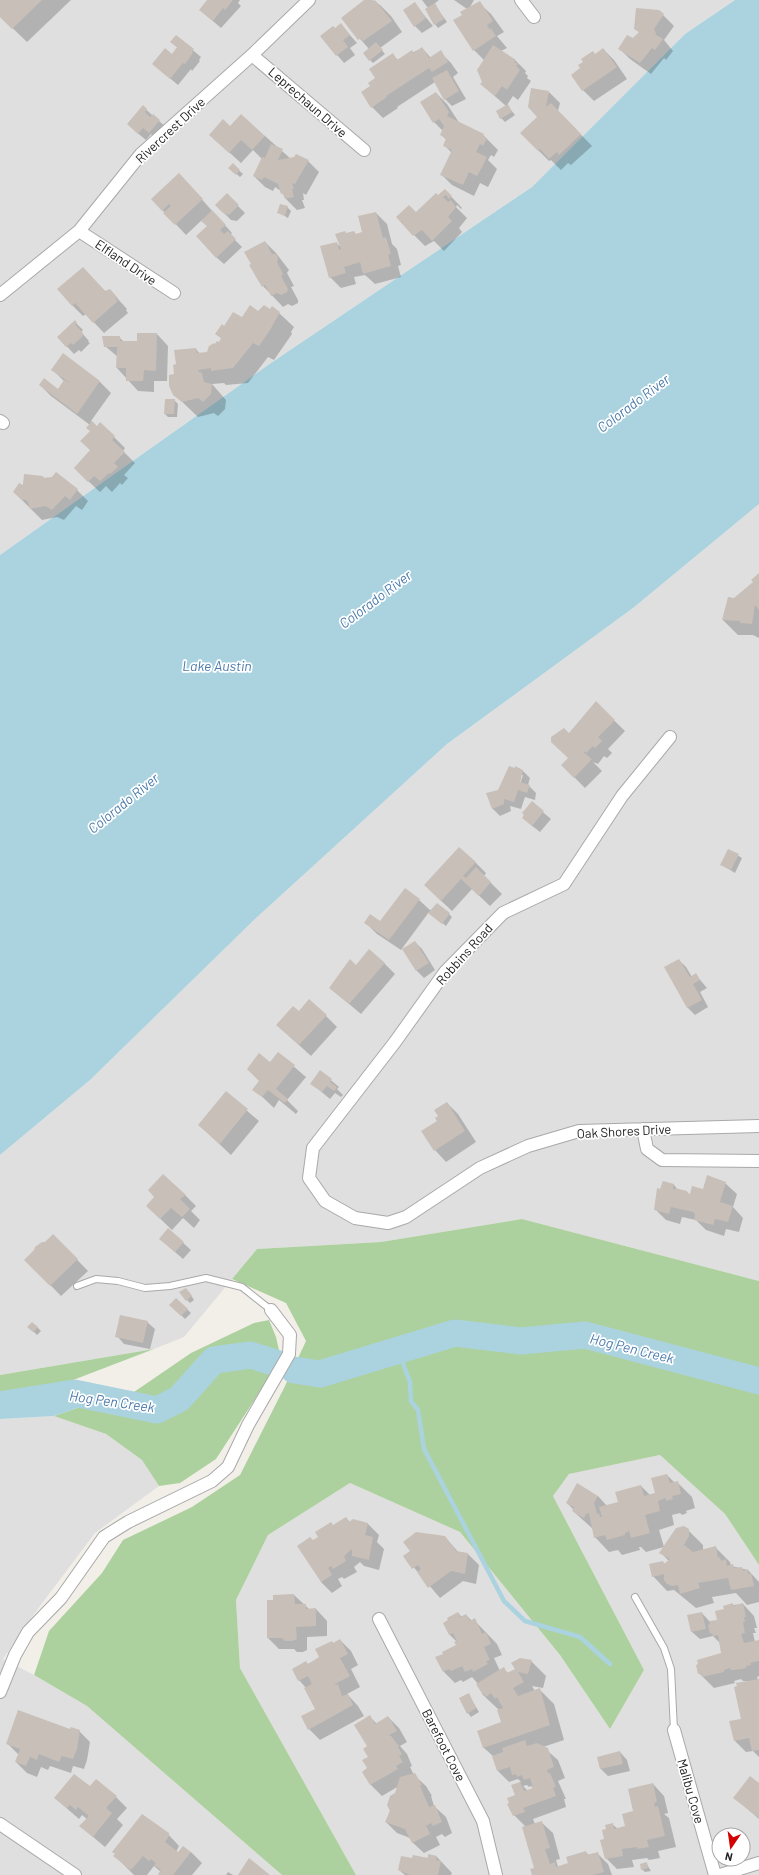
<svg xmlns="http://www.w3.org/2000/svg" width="759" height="1875" viewBox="0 0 759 1875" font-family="Barlow,sans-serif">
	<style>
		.residential { fill: #e0dfdf; fill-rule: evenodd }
		.forest { fill: #add19e }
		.water { fill: #aad3df }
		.shadow { fill: #0003; fill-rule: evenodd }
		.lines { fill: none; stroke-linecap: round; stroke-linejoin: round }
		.stream { stroke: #aad3df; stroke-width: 4.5 }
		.river { stroke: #aad3df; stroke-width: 27 }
		.building { fill: #c7bfb8 }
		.service-casing { stroke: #a9a9a9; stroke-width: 8 }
		.minor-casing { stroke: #a9a9a9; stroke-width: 14 }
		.service { stroke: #fff; stroke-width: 6 }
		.minor { stroke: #fff; stroke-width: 12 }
		.labels { text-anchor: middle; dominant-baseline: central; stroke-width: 3.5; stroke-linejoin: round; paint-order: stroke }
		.street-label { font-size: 13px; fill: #222; stroke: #fff }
		.water-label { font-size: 14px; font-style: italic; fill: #4a7aab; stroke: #fff }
	</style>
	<rect width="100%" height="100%" fill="#f2efe9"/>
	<path class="residential" d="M0,0H735L685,34L532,187L271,363L0,555Z
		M759,504V1281L522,1219L381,1242L257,1249L184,1337L154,1349L0,1375V1155L90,1080L255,919L447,744L633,608Z
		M54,1416L106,1434L142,1460L159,1486L95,1533L34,1614L3,1659L34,1675L87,1706L282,1875H0V1419Z
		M660,1455L725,1514L759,1565V1875H356L240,1668L236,1600L268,1535L350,1483L460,1532L560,1655L610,1729L644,1670L553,1496L569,1474ZM719,1835H743V1859H719Z"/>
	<path class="forest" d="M522,1219L759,1281V1565L725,1514L660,1455L569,1474L553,1496L644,1670L610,1729L560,1655L460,1532L350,1483L268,1535L236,1600L240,1668L356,1875H282L87,1706L34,1675L49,1631L102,1573L123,1540L192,1507L240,1475L284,1388L306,1341L286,1303L232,1279L257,1249L381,1242Z
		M269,1320L276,1337L281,1359L216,1459L180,1483L159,1486L142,1460L106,1434L54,1416L112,1396L134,1392L191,1353L254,1323Z
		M154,1349L60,1385L0,1396V1375Z"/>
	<path class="water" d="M735,0H759V504L633,608L447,744L255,919L90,1080L0,1155V555L271,363L532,187L685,34Z
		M60,1385L112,1396L54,1416L0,1419V1396Z"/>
	<path class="shadow" d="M0,0H71L27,42L0,16Z
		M208,0H240L238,3L241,6L221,28L200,10Z
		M365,0H372L380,5L391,16L402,32L380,48L385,54L373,63L370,60L369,49L342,18Z
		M422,0H439L434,4L447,22L438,28L435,24L428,8Z
		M454,0H474L470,7L479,3L491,14L504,32L497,36L507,48L501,51L515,60L526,71L525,73L528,76L527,78L531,81L518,100L513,96L507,105L515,115L505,122L501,118L506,106L481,84L483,82L484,60L474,50L463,15L467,9Z
		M415,4L433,26L422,33L415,26Z
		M663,15L674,26L664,40L673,51L666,60L664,58L651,74L630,59L619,48L640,33L636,29Z
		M341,25L357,43L350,48L355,55L344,63L321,36Z
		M176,36L201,57L199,60L200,61L192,71L191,69L178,85L153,64L172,55L178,48L171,42Z
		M422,48L431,58L440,52L451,63L458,73L453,77L466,99L452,106L445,99L435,82L397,107L398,108L383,118L372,107V86L393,55L398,60Z
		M603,49L614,60L627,79L594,101L583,90L582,68Z
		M549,92L560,103L558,111L592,146L571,165L568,163L561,170L551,160L549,161L521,133L538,117Z
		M436,93L447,104L460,124L483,135L498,150L494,157L491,155L488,160L497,169L488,187L480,183L474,196L452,185L441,174L452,153L444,145L447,140L441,135L443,131L434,122Z
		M143,107L167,128L157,139L151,134L146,140L135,131Z
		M230,127L265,136L291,159L308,161L319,172L306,195L303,193L304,200H302L305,208L297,210L286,199L281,191L275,187L273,191L265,187L254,176L262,159L253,150L241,163L210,135Z
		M233,165L243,174L240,177L230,168Z
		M189,185L232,233L230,235L242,247L224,264L216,257L208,226L202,220L186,235L152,199Z
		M445,190L462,208L461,209L457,205L456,207L467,218L459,228L462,232L444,251L434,241L425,246L414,235L416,214Z
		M227,195L245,213L237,221L231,220L216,205Z
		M287,207L291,211L288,218L278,212Z
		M376,213L387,224L392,244L397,249L401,265L398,266L401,277L375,284L365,275L354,277L356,284L341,288L330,277L336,243L341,247L347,234L356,235L364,233Z
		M265,242L276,253L289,270L287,273L294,286L291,287L298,300V303L292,306L288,304L283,307L263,286Z
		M83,268L106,292L110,290L127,309L126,310L128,313L104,333L86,314L83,316L72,305Z
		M270,310L279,313L294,327L291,332L292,334L274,360L268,357L248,383L226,385L224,383L212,384L226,400L225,409L218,416L214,413L198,417L174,394L175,375L196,349L200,354L208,353L219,344L222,339L217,334L224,327L258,312Z
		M75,322L83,330L81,332L89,341L88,342L90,343L81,352L79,350L74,354L58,337Z
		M157,334L168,346L167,381H154V392L138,391L117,368L118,357L105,346L119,337L124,342H138Z
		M63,355L100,382L111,393L91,421L97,427L114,437L125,448L123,451L135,463L124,475L128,478L122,485L120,483L112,492L106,486L100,492L86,479L91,451L90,425L51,396L40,385L58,390L64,381L52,369Z
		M174,400L178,404L177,417H168L165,414Z
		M25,475L42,477L77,490L88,501L82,510L76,506L64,520L57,517L42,520L14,492L23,487Z
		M759,574V638L753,635H738L723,620L734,599L754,582Z
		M596,703L625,731L608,749L612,753L607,758L604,756L598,764L593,762L602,771L585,788L562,765L569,758V734Z
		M516,768L523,771L530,778L528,785L536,793L535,800L525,797L521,809L510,806L511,811L500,816L492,808L499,791ZM521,775H523L519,787Z
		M532,803L551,819L540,832L531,825Z
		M729,850L742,858L735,873L722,865Z
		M475,862L486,873L484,876L502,894L490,906L472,889L452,911L436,896Z
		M419,900L431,911L449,914L452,917L446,926L429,912L401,950L377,934L366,923L380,922Z
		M415,942L422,949L435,970L424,978L416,970Z
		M679,960L686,967L692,977L696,975L707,988L700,992L708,1007L695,1015L688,1008L666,968Z
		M384,963L395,974L361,1014L330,988L357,966Z
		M299,1012L326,1016L337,1027L311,1056L289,1036Z
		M278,1053L306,1077L287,1100L298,1111L296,1114L279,1100L274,1108L254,1089Z
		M320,1071L339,1087L337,1089L343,1095L341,1097L335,1093L330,1099L312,1084Z
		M226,1093L259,1121L231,1155L199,1125Z
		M447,1103L458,1114L476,1142L446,1162L435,1150L423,1131L439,1121V1116Z
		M663,1182L674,1185L678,1190L687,1192L690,1195L725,1183L737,1194L733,1207L743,1218L739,1232L726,1229L724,1236L706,1230L696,1220L682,1217L680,1224L666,1220L655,1209Z
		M185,1195L196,1206L191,1211L200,1220L194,1228L183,1218L172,1230L147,1206Z
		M169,1230L191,1250L183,1259L168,1246Z
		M53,1235L88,1271L61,1296L26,1260Z
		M189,1292L194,1300L190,1303L187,1300Z
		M176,1299L191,1313L185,1319L171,1305Z
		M147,1322L155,1329L150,1349L124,1344L117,1336Z
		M37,1327L41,1331L37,1335L32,1330Z
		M667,1475L675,1483L677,1482L692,1497L695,1508L686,1511L687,1513L682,1515L680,1513L672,1515L674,1525L659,1530L664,1547L646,1552L641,1547H639L640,1550L622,1555L618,1550L609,1552L595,1537L593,1529L573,1511L574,1510L567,1503L598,1496L607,1506L619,1503L641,1486L650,1495L657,1493Z
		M346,1518L350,1522L368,1524L379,1535L377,1542L384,1549L379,1570L364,1566L360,1562L354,1567L357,1572L344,1579L342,1577L338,1579L342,1586L332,1593L321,1582L313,1541Z
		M688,1530L703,1545V1550L715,1547L730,1562L731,1566L748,1570L759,1582V1602L747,1605L736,1593L712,1597L714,1603L696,1608L674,1590L667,1591L653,1576L663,1562L665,1564L669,1561L661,1553Z
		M445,1537L459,1553L468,1554L479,1565L476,1584L463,1581L440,1598L404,1556Z
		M294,1595L310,1610L316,1609L327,1621V1636L307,1637V1650L303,1652H297L294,1649H279L268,1638L274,1600Z
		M743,1604L754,1616L757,1628H754L756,1633H753L755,1642L759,1641V1676L757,1677L758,1680H759V1757L753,1751L746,1752L735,1741L731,1722L742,1719L749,1681H743L741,1679L734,1681L735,1683L714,1688L699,1673L722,1654L720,1643L713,1636L700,1639L692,1632L689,1616L702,1613L710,1622L718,1620L725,1610L724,1606Z
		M458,1613L462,1617L466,1615L472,1621L474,1620L497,1644L502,1655L494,1658L500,1671L504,1669L509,1674L531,1661L546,1676L543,1688L532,1686L535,1691L539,1689L554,1704L564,1740L543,1747L558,1760L565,1778L558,1781L566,1799H564L566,1807L533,1819L535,1824L541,1822L553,1833L560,1859L556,1860L558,1867L569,1864L585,1852L589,1855L597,1853L608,1864L612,1875H533L536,1868L526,1827L514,1815L516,1796L512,1786L521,1782L518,1779L509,1782L498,1771L494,1757L484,1748L479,1731L503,1723L499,1710L483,1695L478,1684L472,1677L463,1682L461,1680L455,1683L444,1672V1654L457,1645V1642L450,1635L444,1623ZM527,1785L529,1787L531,1786L534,1789L528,1791L523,1786Z
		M340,1640L351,1651L358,1665L351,1669L360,1687L347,1694L358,1706L364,1716L320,1740L309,1729L316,1709L306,1688L299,1680L308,1664L321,1658L332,1642L334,1644Z
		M468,1694L479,1712L471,1717L468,1713Z
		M370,1717L377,1724L388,1717L399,1728L407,1742L400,1746L407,1754L412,1766L410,1767L414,1775L426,1786L432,1796H431L434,1806L446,1817L452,1833L445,1837L442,1834L436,1837L440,1845L424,1853L412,1842L410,1838L397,1833L386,1822L399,1786L382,1796L371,1785L364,1772L369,1769Z
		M71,1730L79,1731L90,1742L87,1760L84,1769L73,1766L71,1773L50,1766L48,1770L41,1767L37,1777L27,1773L16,1762L19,1755L8,1744Z
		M620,1752L627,1760L630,1771L608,1776L601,1769L598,1758Z
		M653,1784L664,1796L668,1813L664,1814L669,1818L676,1847L658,1851L660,1858L649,1860L647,1858L632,1860L634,1867L617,1869L606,1858L607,1830L612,1824L618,1829L626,1827Z
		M759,1784V1819L735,1798Z
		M90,1787L116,1797L127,1808L117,1819L123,1825L105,1847L80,1826L87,1819L82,1815L79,1819L55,1798Z
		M168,1834L179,1846L176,1852H191L202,1863L192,1875H160L161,1872L154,1866L147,1875H134L115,1856Z
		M437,1857L452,1873L451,1875H405L399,1870L412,1859Z
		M646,1863L651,1871L645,1872L642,1869Z
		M228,1872L233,1875H226Z"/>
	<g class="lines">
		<path class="stream" d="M398,1350L410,1382L411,1401L418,1410L424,1449L504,1601L525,1621L580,1637L610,1664"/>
		<path class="river" d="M294,1370L320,1374L455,1333L521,1341L585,1335L759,1381
			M0,1405L74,1393L157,1410L179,1399L214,1360L251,1355L276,1363"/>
	</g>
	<path class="building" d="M0,0H42L12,29L0,17Z
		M207,0H233L225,10L223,8L213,21L199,10Z
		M364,0H372L373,2L375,0L392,21L363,41L361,38L358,40L341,18Z
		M480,1L493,21L487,25L490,30L491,28L496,36L473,51L453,20L462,15L460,12Z
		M415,2L426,18L414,27L403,10Z
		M435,3L444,19L434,25L425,9Z
		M636,8L659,10L664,14L654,29L656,33L655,34L663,39L655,50L652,48L640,63L618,49L627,35L633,38L639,32L634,29Z
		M341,23L350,35L343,40L348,47L336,56L320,36L333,26L335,28Z
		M176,35L194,49L192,52L193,53L185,64L183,63L170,79L152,64L165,48L172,54L177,47L170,42Z
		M376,42L383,50L369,61L363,53Z
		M493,45L516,60L514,62L518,64L516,66L520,70L507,90L502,86L495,96L480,84L482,82L477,70Z
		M422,47L429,58L441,50L448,62L432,72L429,68L386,96L387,97L371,108L361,92L370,86L368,83L375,78L369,69L393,53L397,60L412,50L414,53Z
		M603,48L617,67L582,91L571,75L580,68L578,65L583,62L581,59L593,51L595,54Z
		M447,70L459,91L444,100L432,78Z
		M531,88L549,91L546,107L551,103L581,134L559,155L557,152L549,159L540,149L538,151L520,133L537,117L528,107Z
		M436,92L449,112L447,116L484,134L483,136L487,138L483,146L480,144L476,152L487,157L481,169L477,176L469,172L463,185L440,175L452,150L443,146L446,138L440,135L444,126L439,119L433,123L420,102Z
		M508,104L512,112L500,119L496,111Z
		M143,105L147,109L145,112L150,117L153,114L160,120L149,133L143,128L138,134L127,124Z
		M241,114L265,136L252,150L241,140L229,153L209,135L223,119L230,126Z
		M271,144L283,149L278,160L294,157L296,154L309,160L295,184L292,183L294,189H292L294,197L285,199L283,193L281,194L278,184L264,177L262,180L253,176L262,157L265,158Z
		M233,163L240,170L236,175L228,168Z
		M179,173L203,199L175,225L163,213L171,206L169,204L162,211L151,199Z
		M445,189L452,196L449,199L446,195L443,197L448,202L451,200L456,207L448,217L452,221L432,241L422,230L413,236L396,217L409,205L416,212L436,193L438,195Z
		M227,193L239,205L229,215L223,213L215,205Z
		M280,204L288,206L285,216L277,213Z
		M212,210L226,225L220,230L224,234L228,231L236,239L216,258L196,236L207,226L201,221Z
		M376,212L383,238L386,237L391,254L388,255L391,266L363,274L360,262L344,267L346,273L329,278L320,246L337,242L339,250L341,249L335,234L345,231L346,233L354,231L356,234L362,232L358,216Z
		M265,241L272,254H276L278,258L277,262L283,274L281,276L288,289L287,292L281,295L277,293L271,296L265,285L262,287L249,265L251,264L244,252Z
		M83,267L105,291L110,289L117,297L115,298L118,301L93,323L75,303L72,306L57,289Z
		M250,305L258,311L264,305L270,309L272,306L280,312L270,330L259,346L253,343L233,368L211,371V368L198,370L199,372L202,373L204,382L212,384L211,394L203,402L198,398L182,402L173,395L169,386V375L174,374L173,365L176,364L174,350L196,348L197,353L207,352L209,346L214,343L215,344L217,341L219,342L221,338L215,334L222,324L224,326L233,312L242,317Z
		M75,320L77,323L75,324L83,333L82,334L83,336L73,345L71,343L66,347L57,337Z
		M137,333H157L156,371L144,370L143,381H126V368H116L117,348L119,347H104L102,336H120V341H137Z
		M63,353L100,381L77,414L39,385L44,378L58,389L64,380L70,383L51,370Z
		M165,399H175L174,414H164Z
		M92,421L97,426L100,422L115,436L112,440L125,452L114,463L118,467L110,474L109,473L100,481L94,476L88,482L74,468L90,450L80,441L90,431L86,428Z
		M56,472L78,489L70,500L65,496L52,510L45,506L30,509L28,502L24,499L23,501L13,492L19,483L23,485L24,474L43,476L42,478L52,477Z
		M759,573V610L755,605L752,624L740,623V621L722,620L728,597L734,598L753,582L751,580Z
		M596,701L615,720L598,737L602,741L595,748L593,746L586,753L584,751L583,752L592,759L574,778L561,765L568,758L551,742V737L564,728L569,733Z
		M509,766L515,768V766L523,770L520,782L530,785L527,793L518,790L514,802L504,799V804L492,809L486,793L498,790Z
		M532,801L544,811L532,826L522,818L524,815L522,813Z
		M459,847L476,862L463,876L466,878L476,867L491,882L479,896L461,879L441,901L424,885Z
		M728,849L739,854L731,870L720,865Z
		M405,888L420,899L389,940L364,923L370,914L380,921Z
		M437,903L450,913L442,924L428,913Z
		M415,941L429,963L416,971L402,949Z
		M369,949L385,963L349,1004L329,988L350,959L356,965Z
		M679,959L690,977L696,973L700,980L693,984L702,1000L687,1008L664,967Z
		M309,999L327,1015L299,1045L276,1025L293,1006L299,1011Z
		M278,1052L295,1065L276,1089L288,1099L285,1103L268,1090L262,1097L252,1090L259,1081L247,1069L259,1053L270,1062Z
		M320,1070L332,1079L330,1082L337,1087L334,1091L327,1086L322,1092L310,1084Z
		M226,1091L248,1109L220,1144L198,1125Z
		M447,1102L465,1131L434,1151L421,1131L437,1121L435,1118L438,1116L434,1110Z
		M163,1174L186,1195L180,1199L190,1209L182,1217L171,1208L160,1219L146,1206L154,1197L148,1190Z
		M707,1175L726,1182L720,1202L733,1206L728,1222L715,1219L713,1225L694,1220L695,1214L693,1212L671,1207L669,1214L654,1210L657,1188L660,1189L663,1181L674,1184L673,1189L675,1190V1188L687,1191V1193L690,1194L692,1186L703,1189Z
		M168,1228L184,1242L175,1252L159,1239Z
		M53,1234L78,1259L50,1286L24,1260L34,1250L35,1247L42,1242H45Z
		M186,1288L192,1296L186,1301L179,1292Z
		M176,1298L188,1309L181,1316L169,1305Z
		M120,1315L148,1321L143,1343L115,1337Z
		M32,1322L38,1327L33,1332L27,1327Z
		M667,1474L670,1483L678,1481L681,1494L672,1496L673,1499L666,1501V1498L658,1501L660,1511L645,1515L650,1533L631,1538L629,1531L625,1533V1535L607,1540L605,1535L594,1538L589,1513L586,1514L584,1518L572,1511L574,1507L566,1503L577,1483L598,1496L594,1503L597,1514L599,1513L600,1517H602L599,1507L618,1502L615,1492L641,1485L644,1496L655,1493L651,1478Z
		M346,1517L349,1522L353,1519L368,1523L365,1535L373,1537L369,1560L352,1556V1549L344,1556L346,1561L333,1569L331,1566L328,1568L332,1575L321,1582L297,1546L310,1537L313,1540L318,1537L315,1532L331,1522L333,1525Z
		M684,1526L689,1529V1536L684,1545L693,1552L716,1546L718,1558L720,1557L721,1561L726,1559L727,1566L733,1564L734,1568L742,1567L743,1571L748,1569V1574L751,1573L754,1586L731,1590L728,1578L698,1583L700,1588L680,1594L678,1585L672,1586L667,1584L664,1580V1574L652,1577L649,1564L663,1561L664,1564L670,1559L659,1553L676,1528Z
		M416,1532L445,1536L456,1551L468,1553L465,1574L451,1571L428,1588L417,1572L421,1569L418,1565L412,1569L403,1556L410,1551L403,1542Z
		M294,1594L295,1604H306V1609L316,1608V1626L296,1627L297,1639L292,1641H285L282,1638H267V1600H273V1595Z
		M733,1603V1606L743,1603L746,1617H744L745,1622H743L745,1633L741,1634L744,1643L759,1640V1661L750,1663L751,1665L746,1666L747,1668L735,1670H731L730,1668L724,1670V1672L702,1677L701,1673L698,1674L696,1665L698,1664L697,1660L721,1653L718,1635L713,1636L712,1633L710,1634L708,1625L710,1624L709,1621L717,1620L715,1611L724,1609L723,1606Z
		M458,1612L460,1617L466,1614L470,1621L475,1618L482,1634L486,1632L491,1644L484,1647L490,1660L486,1661L488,1664L473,1672L472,1669L465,1672L462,1666L451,1671L449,1669L443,1672L435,1657L443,1654L442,1652L456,1645L454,1642L457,1641L453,1633L449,1635L443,1623L448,1620L447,1618Z
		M702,1612L706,1629L691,1632L687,1615Z
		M340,1639L348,1654L340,1658L350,1676L335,1684L336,1685L338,1684L342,1696L348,1694L353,1705L308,1730L301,1716L315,1709L304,1688L312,1684L308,1676L298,1681L292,1669L306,1661L308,1664L319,1657L315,1649L332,1641L333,1643Z
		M520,1658L532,1660L528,1674L518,1672L524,1682L513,1688L518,1696L540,1688L550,1725L483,1748L477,1731L501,1722L497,1710L503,1708L497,1697L495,1699L491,1693L486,1697L484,1694L483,1695L476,1684L504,1667L507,1673L515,1669L511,1663Z
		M759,1679V1750L752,1751L749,1738L734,1741L729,1721L741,1719L734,1687L737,1686L736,1683Z
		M469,1693L476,1708L467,1714L459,1698Z
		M18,1710L70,1729L71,1727L80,1730L77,1749L73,1759L62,1756L59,1762L39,1754L37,1760L30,1757L26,1766L15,1762L20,1749L6,1744Z
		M370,1715L375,1724L388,1716L397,1731L389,1735L391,1736L399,1746L398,1747L402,1754L399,1756L403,1762L396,1766L398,1769L370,1785L362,1772L367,1768L362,1760L368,1757L363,1749L367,1746L354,1725Z
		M525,1740L527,1746L537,1743L548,1748L554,1767L547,1770L548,1773H550L556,1787L553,1788L556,1796L523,1808L525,1812L513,1816L507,1804L509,1803L507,1798L515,1795L511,1785L520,1782L524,1791L533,1788L530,1778L524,1780L522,1775L517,1777L516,1774L512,1775L510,1767L497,1771L492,1756L503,1752L502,1748Z
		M620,1751L623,1764L600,1769L597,1757Z
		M415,1773L422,1785H420L423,1793L429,1807L435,1805L442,1822L433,1826L431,1823L426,1826L430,1834L412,1843L405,1829L385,1822L390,1811L387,1805L390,1796L395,1793L400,1777Z
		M74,1774L90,1786L96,1779L117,1796L106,1808L112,1813L93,1837L79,1826L89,1816L78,1807L76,1810L70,1805L67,1808L54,1798Z
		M750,1776L759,1783V1818L733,1798Z
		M653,1783L657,1802L654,1803L655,1807L658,1806L665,1836L647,1840L649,1847L637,1849V1847L622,1849L623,1856L605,1859L600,1840L604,1839L602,1830L606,1829L605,1825L613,1823L614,1829L625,1826L622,1814L633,1811L628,1789Z
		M142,1814L169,1833V1836L165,1842L178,1852L183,1846L191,1852L173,1875H159L158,1874L161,1870L154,1865L156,1863L151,1859L149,1861L143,1856L131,1870L113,1856L115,1854L112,1852Z
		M542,1821L550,1848L545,1849L550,1864L555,1862L556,1867L568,1863L566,1857L586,1851L587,1855L598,1852L604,1872L593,1875H532L530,1869L534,1868L522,1827Z
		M428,1854L437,1856L436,1860L441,1861L438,1875H410L398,1870L401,1856L412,1858L413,1855L428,1858Z
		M249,1858L270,1875H238Z
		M647,1862L648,1868L641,1870L640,1864Z"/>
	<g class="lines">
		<g class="service-casing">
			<path id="service" d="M77,1286L96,1279L118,1281L145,1288L170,1286L206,1278L242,1287L271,1310
				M635,1597L664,1648L671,1669L674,1730"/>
		</g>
		<g class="minor-casing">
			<path id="minor" d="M521,0L534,17
				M252,55L364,150
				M79,231L174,293
				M0,295L79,231L141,154L252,55L309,0
				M0,421L3,423
				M670,737L622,796L564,884L503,913L445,972L395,1042L313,1148L309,1178L325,1201L355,1218L388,1223L406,1217L480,1168L528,1146L579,1131L759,1126
				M643,1129L647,1149L662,1160L759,1161
				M379,1619L483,1821L496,1875
				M0,1692L15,1655L28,1632L61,1598L104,1537L128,1522L212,1481L228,1467L248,1425L289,1354L290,1335L271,1310
				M674,1730L715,1875
				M0,1824L75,1875
				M720,1875L759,1863"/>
		</g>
		<use href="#service" class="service"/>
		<use href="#minor" class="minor"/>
	</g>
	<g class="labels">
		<g class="street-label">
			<text transform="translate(308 102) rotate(41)">Leprechaun Drive</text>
			<text transform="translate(170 130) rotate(-43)">Rivercrest Drive</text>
			<text transform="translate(126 262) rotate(34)">Elfland Drive</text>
			<text transform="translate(464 954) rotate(-48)">Robbins Road</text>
			<text transform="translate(624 1131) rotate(-3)">Oak Shores Drive</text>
			<text transform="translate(444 1745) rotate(63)">Barefoot Cove</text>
			<text transform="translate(691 1791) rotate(74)">Malibu Cove</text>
		</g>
		<g class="water-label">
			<text transform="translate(633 403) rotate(-37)">Colorado River</text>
			<text transform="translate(375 599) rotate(-37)">Colorado River</text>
			<text x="217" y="665">Lake Austin</text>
			<text transform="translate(123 803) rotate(-39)">Colorado River</text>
			<text transform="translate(632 1348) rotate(14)">Hog Pen Creek</text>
			<text transform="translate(112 1401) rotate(8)">Hog Pen Creek</text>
		</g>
	</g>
	<g transform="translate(731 1847) rotate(193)"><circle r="19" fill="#ffffff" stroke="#a7a7a7"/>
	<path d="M0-3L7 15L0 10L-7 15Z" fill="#d40000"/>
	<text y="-6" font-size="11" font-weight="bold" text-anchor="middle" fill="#222222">N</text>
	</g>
</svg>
